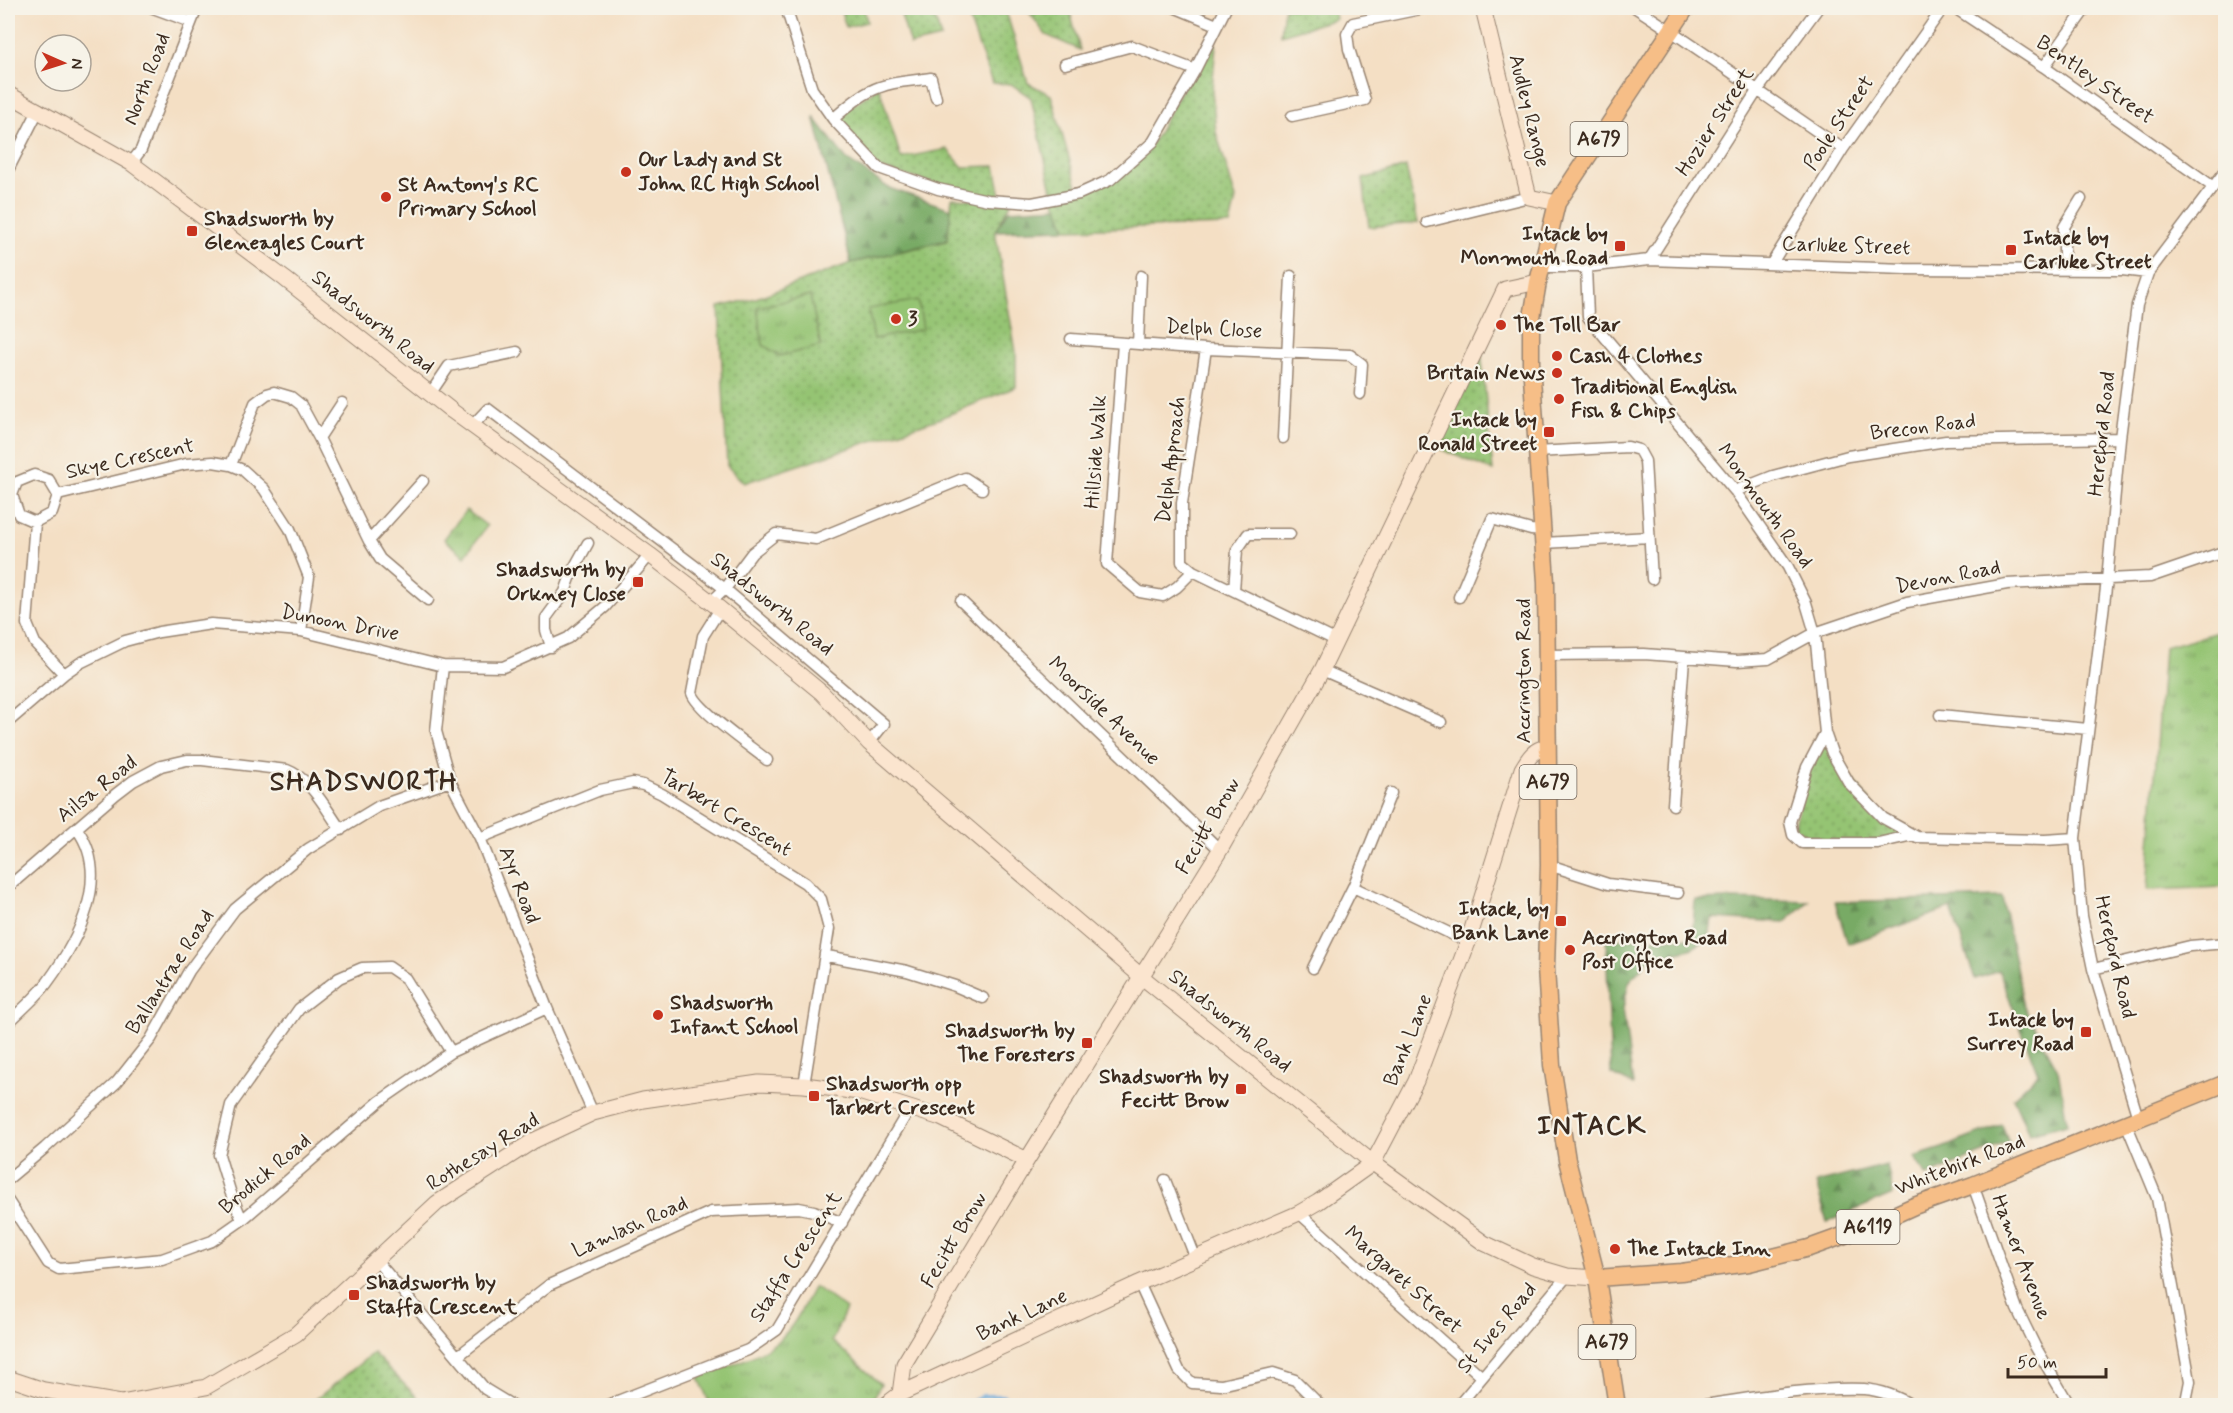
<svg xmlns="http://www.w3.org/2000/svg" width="2233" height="1413" viewBox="0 0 2233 1413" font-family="Mynerve,sans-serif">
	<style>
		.grass { fill: url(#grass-dots); stroke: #687748; stroke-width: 1.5 }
		.forest { fill: url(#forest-firs); stroke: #5a6a42; stroke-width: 1.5 }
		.park { fill: url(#park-tufts); stroke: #687748; stroke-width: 1.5 }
		.garden { fill: #95c473; stroke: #687748; stroke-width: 1.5 }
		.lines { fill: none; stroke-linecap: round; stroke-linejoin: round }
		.stream { stroke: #62a7d8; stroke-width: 4 }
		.street-casing { stroke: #988471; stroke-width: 13 }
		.secondary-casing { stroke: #988471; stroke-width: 17 }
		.primary-casing { stroke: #988471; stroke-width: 19 }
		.street { stroke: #fff; stroke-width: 10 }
		.secondary { stroke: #fbe5cf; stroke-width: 15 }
		.primary { stroke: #f6be87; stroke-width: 16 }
		.poi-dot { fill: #c8321e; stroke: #f7f3e8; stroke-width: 2 }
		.labels { text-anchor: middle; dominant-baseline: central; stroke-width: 4.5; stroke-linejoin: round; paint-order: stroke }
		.shield { fill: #f7f3e8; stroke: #73665b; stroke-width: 1.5 }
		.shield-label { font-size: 20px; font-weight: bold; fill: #3b2a1e }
		.street-label { font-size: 21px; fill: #3b2a1e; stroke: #f7f3e8 }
		.poi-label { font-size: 21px; font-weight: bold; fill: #3b2a1e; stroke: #f7f3e8; text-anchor: start }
		.district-label { font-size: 27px; font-weight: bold; letter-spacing: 1.5px; fill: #3b2a1e; stroke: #f7f3e8 }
	</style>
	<defs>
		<pattern id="grass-dots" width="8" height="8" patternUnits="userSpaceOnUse" patternTransform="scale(1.5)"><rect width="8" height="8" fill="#95c473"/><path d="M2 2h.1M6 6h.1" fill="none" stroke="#7b9f5e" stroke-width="1.8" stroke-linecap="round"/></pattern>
		<pattern id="forest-firs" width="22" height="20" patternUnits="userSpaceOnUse" patternTransform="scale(1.5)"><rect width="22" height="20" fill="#78aa65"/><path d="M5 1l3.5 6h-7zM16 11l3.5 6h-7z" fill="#648b53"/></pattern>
		<pattern id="park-tufts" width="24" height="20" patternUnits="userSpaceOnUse" patternTransform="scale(1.5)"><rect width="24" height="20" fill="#95c473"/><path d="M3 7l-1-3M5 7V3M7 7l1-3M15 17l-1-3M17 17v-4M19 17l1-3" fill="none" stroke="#7b9f5e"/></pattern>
	</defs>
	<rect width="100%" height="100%" fill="#f7f3e8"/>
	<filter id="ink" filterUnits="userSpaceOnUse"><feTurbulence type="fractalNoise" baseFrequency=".0167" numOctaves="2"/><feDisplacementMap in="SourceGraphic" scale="12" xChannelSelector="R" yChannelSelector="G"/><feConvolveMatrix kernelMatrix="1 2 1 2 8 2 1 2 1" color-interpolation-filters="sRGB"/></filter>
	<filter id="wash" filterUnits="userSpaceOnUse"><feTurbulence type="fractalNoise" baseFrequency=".008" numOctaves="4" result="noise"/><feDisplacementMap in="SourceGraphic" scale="24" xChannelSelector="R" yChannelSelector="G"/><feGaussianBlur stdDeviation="1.35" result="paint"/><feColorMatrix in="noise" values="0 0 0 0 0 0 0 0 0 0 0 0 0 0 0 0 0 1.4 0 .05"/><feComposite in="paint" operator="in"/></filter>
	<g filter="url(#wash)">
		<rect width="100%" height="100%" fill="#f4dfc4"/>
		<path class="grass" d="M840,8H864L867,22L846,27Z
			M899,8H932L941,38L910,45Z
			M965,8H1005L1028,83L1051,95L1078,190L1110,180L1153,142L1207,45L1216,44L1212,90L1216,132L1236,199L1230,225L1066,229L1054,199L1031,98L1011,84L992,83Z
			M1026,8H1069L1080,50L1046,35Z
			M1284,8H1334L1336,19L1281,35Z
			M879,87L901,158L947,149L963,167L995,166L1002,201L1012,202L995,231L1016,352V387L938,419L744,483L727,466L719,307L756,298L851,263L947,241L952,198L993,200L879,168L833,119Z
			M1406,167L1418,223L1369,227L1363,179Z
			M1480,341L1493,471L1431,445Z
			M1825,733L1832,753L1883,818L1913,835L1878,843H1802L1793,835L1807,767Z
			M373,1353L425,1405H309Z"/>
		<path class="forest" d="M814,117L846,159L889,188L951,209L947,240L851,263Z
			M1058,207L1066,229L995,231L1009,210Z
			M2002,897L2024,1007L2058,1070L2067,1124L2029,1134L2013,1098L2038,1074L1999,971L1975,979L1951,908L1848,944L1835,902Z
			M1731,899L1809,901L1785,922L1712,918L1709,939L1690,949L1649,959L1629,982L1623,1008L1633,1085L1611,1074L1606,939L1692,938L1695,900Z
			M2002,1125L2009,1142L1927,1176L1914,1157L1942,1148Z
			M1887,1165L1893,1194L1827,1222L1816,1183Z"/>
		<path class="park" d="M810,296L821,346L780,356L763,345L757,307Z
			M466,510L487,526L465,556L444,539Z
			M2225,630V887L2147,890L2164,647Z
			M814,1286L846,1309L832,1341L881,1384L870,1405H710L699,1377C722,1368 750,1360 771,1346C792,1333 803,1307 814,1286Z"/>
		<path class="garden" d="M918,300L923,329L874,339L868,309Z"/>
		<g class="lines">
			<path class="stream" d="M964,1406L983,1396H1004L1005,1406"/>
		</g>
	</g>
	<g filter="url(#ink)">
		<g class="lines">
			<g class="street-casing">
				<path id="street" d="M153,8L191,22
					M786,8L812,89L833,119L879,168L938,189L988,200L1032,203L1079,194L1110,180L1153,142L1195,70L1226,8
					M1176,8L1217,25
					M1636,8C1706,53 1773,102 1843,149
					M1955,8L2044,67L2212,186
					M1065,64L1132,46L1195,70
					M2044,67L2086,8
					M1292,116L1365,100L1349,49L1347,34L1353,23L1425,8
					M833,119C847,107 862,93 880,87C895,81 915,81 931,78L936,98
					M131,163L141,150L197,8
					M8,170L39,109
					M1427,222L1529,197
					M1649,260L1757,91L1818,8
					M1772,263L1843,149L1943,8
					M1542,267H1586L1649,260L1905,269L2122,270L2148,273
					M1586,267L1588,317L1735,491L1788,567L1806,603L1815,633L1825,733L1832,753L1849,783L1883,818L1917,837L2045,840L2075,838
					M2064,269V227L2081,199
					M1071,339L1206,349L1350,355L1362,364L1360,394
					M1123,343L1107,564L1140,592L1163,596L1177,587L1193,571L1335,640
					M1138,344L1141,276
					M430,394L449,366L517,352
					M472,426L488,409L725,589L884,724L869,743
					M319,438L342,403
					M1283,438L1291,276
					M1536,452L1628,447L1639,450L1645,461L1652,579
					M231,465L255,403L267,394L274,392L291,397L301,405L319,438L369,541L380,559L428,600
					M34,475L49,480L58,495L52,513L35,522L19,515L12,495L17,482Z
					M1735,491L1773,476L1848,456L1946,441L2120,438
					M58,495L186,464L213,462L231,465L243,470L264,489L290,529L309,577L301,631
					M35,522L27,624L35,643L64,674
					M369,541L423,481
					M1544,543L1649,537
					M1193,571L1182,562V503L1206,349
					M1234,590L1237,550L1248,534H1290
					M1459,597L1492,519L1531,530L1543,531
					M961,601L1220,850
					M711,602L725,589L752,553L776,534L816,539L965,478L982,489
					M720,609L703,636L692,693C697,710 751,747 767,760
					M551,647L546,630V618L565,592L573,570L588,543
					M1547,655L1644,654L1737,661L1768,659L1815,633L1907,602L2007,584L2150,577L2226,551
					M443,666L436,731L450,781L480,838L547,1008L593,1113
					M1322,670L1441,722
					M1940,715L2088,729
					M8,722L64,674L80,663L125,641L159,632L211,624L301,631L443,666L503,667L568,638L605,607L650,555
					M1825,733L1807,767L1790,822L1793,835L1802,843H1878L1913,835
					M1673,805L1684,659
					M480,838L600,790L633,783L643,785L662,794L805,883L821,899L829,929L804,1085
					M1549,865L1608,884L1678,893
					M8,887L116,794L133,781L161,766L187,760H202L287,770C311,779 326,809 341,830
					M1353,887L1468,942
					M827,956L907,971L955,986L983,998
					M1313,968L1353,887L1391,793
					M2093,969L2190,946L2226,943
					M8,1023C20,1011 36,998 47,983C78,941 112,877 77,829
					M2138,1118L2093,969L2082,916L2075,838L2107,580L2120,438L2137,305L2148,273L2226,170
					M2126,1123L2157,1198L2190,1381L2185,1406
					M8,1179L45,1148L117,1082L151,1039L189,971L235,909L308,849L379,806L450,781
					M1165,1180L1196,1259
					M1973,1185L2017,1309L2035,1346L2070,1406
					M8,1201L48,1263L59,1269L162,1259L212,1241L242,1220L380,1101L451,1052L547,1008
					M1299,1213L1481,1376
					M242,1220L230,1191L219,1155L231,1105L299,1009L339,978L362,968L389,967L405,978L451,1052
					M376,1260L485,1389L513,1406
					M1139,1283L1179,1370L1192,1383L1221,1385L1273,1373L1295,1380L1321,1406
					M458,1356L549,1285L711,1212L799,1208L814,1211L842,1223
					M605,1406L748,1350L777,1330L910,1108
					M1458,1406L1567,1276
					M1696,1406C1750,1398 1810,1387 1864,1389C1879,1390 1900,1397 1912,1406"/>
			</g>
			<g class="secondary-casing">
				<path id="secondary" d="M1483,8L1529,197L1557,203
					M8,94L131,163L285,279L452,411L650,555L720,609L822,693L869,743L1142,977L1373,1163L1484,1243L1533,1266L1567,1276L1597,1278
					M8,1378L44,1390L121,1403L206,1387L296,1334L437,1203L533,1141L593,1113L643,1100L759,1083L804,1085L859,1092L941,1118L1027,1160
					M900,1394L904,1364L1027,1160L1220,850L1322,670L1505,289L1538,282
					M884,1406L900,1394L1139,1283L1299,1213L1318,1202L1373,1163L1416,1081L1468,942L1522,769C1529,757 1534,749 1547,747"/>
			</g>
			<g class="primary-casing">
				<path id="primary" d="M1597,1278L1681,1272L1749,1263L1809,1248L1870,1226L1914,1206L1973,1185L2226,1083
					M1617,1406L1597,1278L1567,1160L1552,1065L1546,968L1549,865L1546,582L1531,363V323L1538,282L1557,203L1686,8"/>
			</g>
			<use href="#street" class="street"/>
			<use href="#secondary" class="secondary"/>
			<use href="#primary" class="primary"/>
		</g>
	</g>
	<g class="poi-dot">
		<circle cx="626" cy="172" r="6"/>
		<circle cx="386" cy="197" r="6"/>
		<rect x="186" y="225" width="12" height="12" rx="3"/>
		<rect x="1614" y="240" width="12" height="12" rx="3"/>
		<rect x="2005" y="244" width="12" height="12" rx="3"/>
		<circle cx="896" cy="319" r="6"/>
		<circle cx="1501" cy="325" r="6"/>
		<circle cx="1557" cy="356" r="6"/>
		<circle cx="1557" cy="373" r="6"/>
		<circle cx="1559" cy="399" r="6"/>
		<rect x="1543" y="426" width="12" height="12" rx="3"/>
		<rect x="632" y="576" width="12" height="12" rx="3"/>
		<rect x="1555" y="915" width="12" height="12" rx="3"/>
		<circle cx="1570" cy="950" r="6"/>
		<circle cx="658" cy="1015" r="6"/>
		<rect x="2080" y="1026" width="12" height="12" rx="3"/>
		<rect x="1081" y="1037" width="12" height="12" rx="3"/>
		<rect x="1235" y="1083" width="12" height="12" rx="3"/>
		<rect x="808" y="1090" width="12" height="12" rx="3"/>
		<circle cx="1615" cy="1249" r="6"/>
		<rect x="348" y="1289" width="12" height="12" rx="3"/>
	</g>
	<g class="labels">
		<g class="shield">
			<rect x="1570.5" y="122" width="57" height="34" rx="4.5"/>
			<rect x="1519.5" y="765" width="57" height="34" rx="4.5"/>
			<rect x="1836.5" y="1210" width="63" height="34" rx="4.5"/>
			<rect x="1578.5" y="1325" width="57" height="34" rx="4.5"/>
		</g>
		<g class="shield-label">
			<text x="1599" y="139">A679</text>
			<text x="1548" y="782">A679</text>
			<text x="1868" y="1227">A6119</text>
			<text x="1607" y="1342">A679</text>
		</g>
		<g class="street-label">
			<text transform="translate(147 79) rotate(-69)">North Road</text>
			<text transform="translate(2095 80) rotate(35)">Bentley Street</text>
			<text transform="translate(1529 111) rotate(76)">Audley Range</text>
			<text transform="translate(1715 122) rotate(-57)">Hozier Street</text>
			<text transform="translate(1839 123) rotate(-56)">Poole Street</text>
			<text transform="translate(1846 246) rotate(2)">Carluke Street</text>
			<text transform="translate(373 322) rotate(39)">Shadsworth Road</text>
			<text transform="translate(1214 329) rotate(3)">Delph Close</text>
			<text transform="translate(1923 427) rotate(-7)">Brecon Road</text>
			<text transform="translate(2102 434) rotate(-84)">Hereford Road</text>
			<text transform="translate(1096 452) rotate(-86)">Hillside Walk</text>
			<text transform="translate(130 459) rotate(-12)">Skye Crescent</text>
			<text transform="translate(1171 460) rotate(-83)">Delph Approach</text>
			<text transform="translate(1765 506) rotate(54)">Monmouth Road</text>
			<text transform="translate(1948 577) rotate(-11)">Devon Road</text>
			<text transform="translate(772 604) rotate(39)">Shadsworth Road</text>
			<text transform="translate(340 623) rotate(11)">Dunoon Drive</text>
			<text transform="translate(1524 671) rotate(-90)">Accrington Road</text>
			<text transform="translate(1104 711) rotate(44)">Moorside Avenue</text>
			<text transform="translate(97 789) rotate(-38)">Ailsa Road</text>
			<text transform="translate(726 813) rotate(31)">Tarbert Crescent</text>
			<text transform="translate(1208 826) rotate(-60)">Fecitt Brow</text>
			<text transform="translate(519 885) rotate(69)">Ayr Road</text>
			<text transform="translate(2115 957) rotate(77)">Hereford Road</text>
			<text transform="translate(170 972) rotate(-57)">Ballantrae Road</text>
			<text transform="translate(1230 1021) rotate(39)">Shadsworth Road</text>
			<text transform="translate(1408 1040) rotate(-68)">Bank Lane</text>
			<text transform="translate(483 1152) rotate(-32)">Rothesay Road</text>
			<text transform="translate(1960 1165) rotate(-21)">Whitebirk Road</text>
			<text transform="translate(265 1174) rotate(-40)">Brodick Road</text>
			<text transform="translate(630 1227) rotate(-24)">Lamlash Road</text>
			<text transform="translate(954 1240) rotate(-59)">Fecitt Brow</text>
			<text transform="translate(796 1257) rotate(-57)">Staffa Crescent</text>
			<text transform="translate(2021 1257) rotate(69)">Hamer Avenue</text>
			<text transform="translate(1403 1280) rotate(42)">Margaret Street</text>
			<text transform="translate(1022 1315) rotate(-25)">Bank Lane</text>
			<text transform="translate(1497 1328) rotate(-50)">St Ives Road</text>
		</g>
		<g class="poi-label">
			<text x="638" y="160">Our Lady and St<tspan x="638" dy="24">John RC High School</tspan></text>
			<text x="398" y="185">St Antony's RC<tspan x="398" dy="24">Primary School</tspan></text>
			<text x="204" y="219">Shadsworth by<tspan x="204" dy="24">Gleneagles Court</tspan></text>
			<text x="1608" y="234" text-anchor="end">Intack by<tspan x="1608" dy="24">Monmouth Road</tspan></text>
			<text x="2023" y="238">Intack by<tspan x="2023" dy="24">Carluke Street</tspan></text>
			<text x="908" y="319">3</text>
			<text x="1513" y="325">The Toll Bar</text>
			<text x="1569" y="356">Cash 4 Clothes</text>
			<text x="1545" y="373" text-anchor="end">Britain News</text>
			<text x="1571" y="387">Traditional English<tspan x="1571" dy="24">Fish &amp; Chips</tspan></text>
			<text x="1537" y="420" text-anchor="end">Intack by<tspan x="1537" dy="24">Ronald Street</tspan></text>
			<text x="626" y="570" text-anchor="end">Shadsworth by<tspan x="626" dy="24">Orkney Close</tspan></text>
			<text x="1549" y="909" text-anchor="end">Intack, by<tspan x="1549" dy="24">Bank Lane</tspan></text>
			<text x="1582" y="938">Accrington Road<tspan x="1582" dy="24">Post Office</tspan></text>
			<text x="670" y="1003">Shadsworth<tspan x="670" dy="24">Infant School</tspan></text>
			<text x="2074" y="1020" text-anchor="end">Intack by<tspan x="2074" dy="24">Surrey Road</tspan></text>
			<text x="1075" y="1031" text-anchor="end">Shadsworth by<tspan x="1075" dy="24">The Foresters</tspan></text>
			<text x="1229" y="1077" text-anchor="end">Shadsworth by<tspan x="1229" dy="24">Fecitt Brow</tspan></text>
			<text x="826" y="1084">Shadsworth opp<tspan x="826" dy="24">Tarbert Crescent</tspan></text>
			<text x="1627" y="1249">The Intack Inn</text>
			<text x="366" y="1283">Shadsworth by<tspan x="366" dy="24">Staffa Crescent</tspan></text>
		</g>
		<g class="district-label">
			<text x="364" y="782">SHADSWORTH</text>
			<text x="1592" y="1126">INTACK</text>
		</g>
	</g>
	<rect width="2233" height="1413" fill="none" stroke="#f7f3e8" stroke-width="30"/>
	<g transform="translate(63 63) rotate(93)"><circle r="28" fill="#f7f3e8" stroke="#aca397" stroke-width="1.5"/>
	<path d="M0-4.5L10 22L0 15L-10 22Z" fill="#c8321e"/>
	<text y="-9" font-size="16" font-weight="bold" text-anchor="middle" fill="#3b2a1e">N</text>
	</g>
	<path d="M2008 1368v9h98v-9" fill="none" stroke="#3b2a1e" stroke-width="3"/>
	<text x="2017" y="1368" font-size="18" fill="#3b2a1e" stroke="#f7f3e8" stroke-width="4.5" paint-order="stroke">50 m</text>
</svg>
